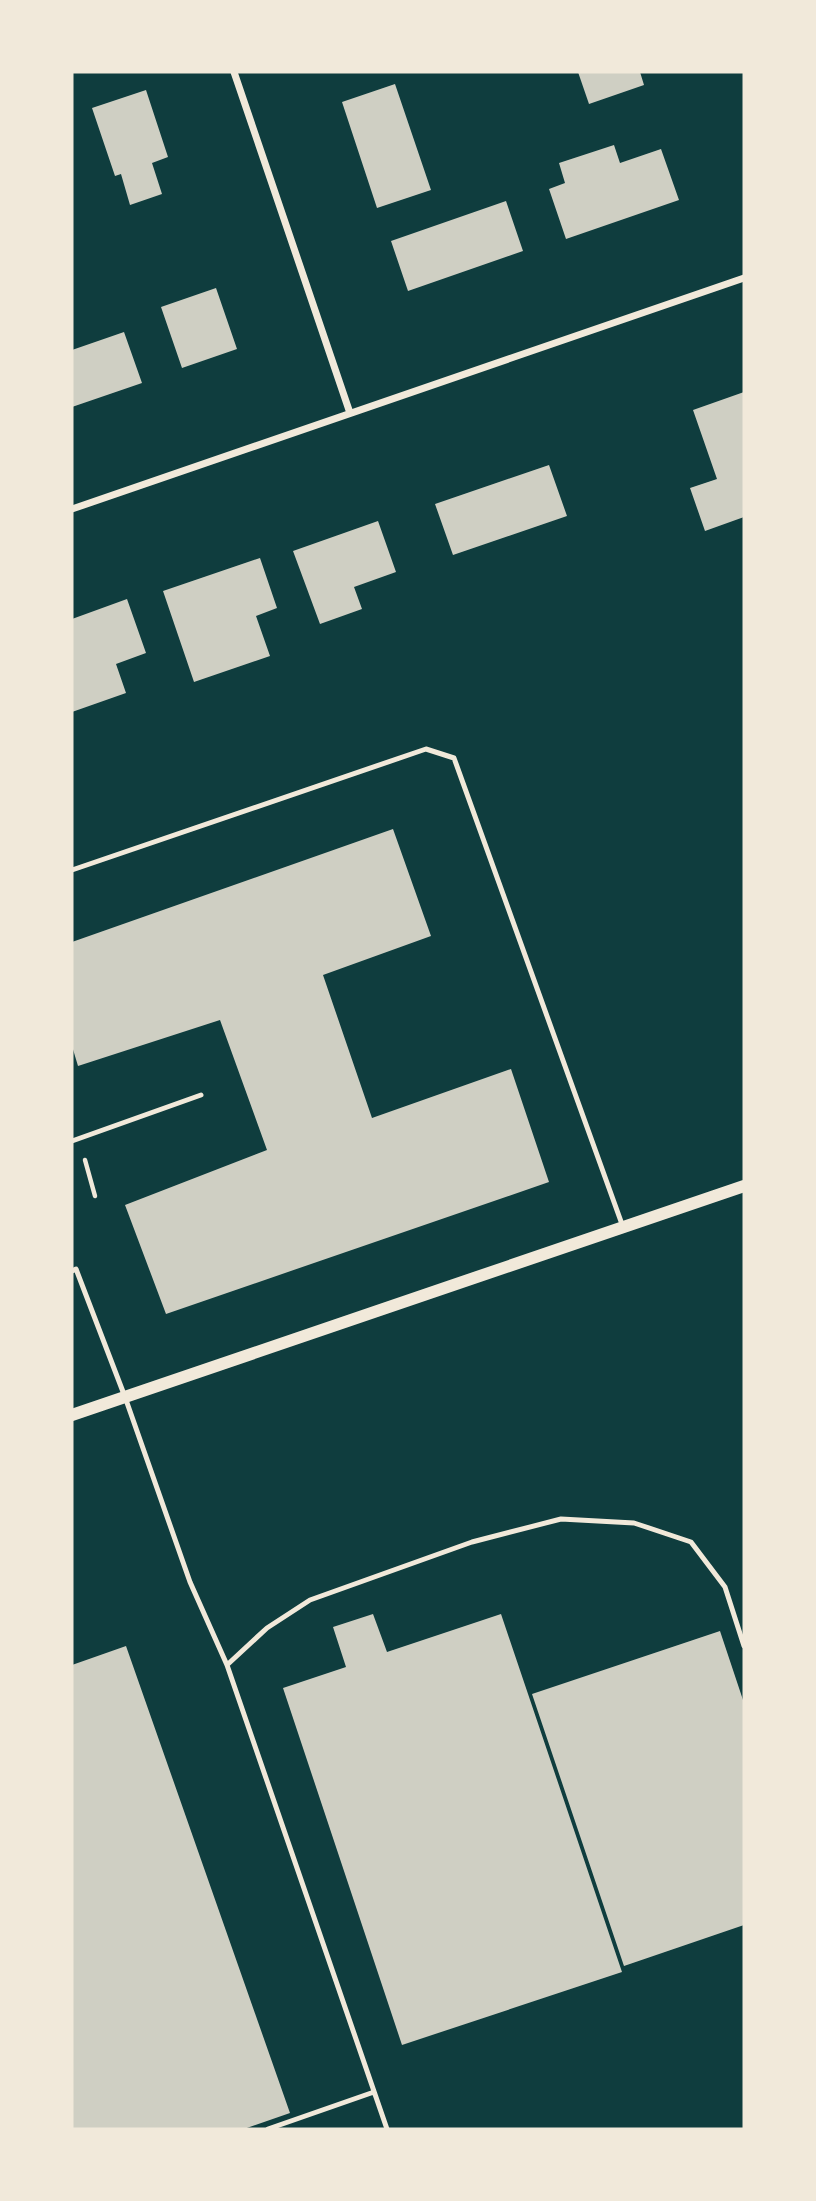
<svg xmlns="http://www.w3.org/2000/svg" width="816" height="2201" viewBox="0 0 816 2201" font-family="'Work Sans',sans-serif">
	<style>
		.building { fill: #cfcfc3 }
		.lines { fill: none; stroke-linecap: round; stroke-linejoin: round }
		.path { stroke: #f1e9da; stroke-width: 4.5 }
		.service { stroke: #f1e9da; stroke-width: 5 }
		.minor { stroke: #f1e9da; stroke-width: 7 }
		.tertiary { stroke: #f1e9da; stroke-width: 12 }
	</style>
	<rect width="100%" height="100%" fill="#0f3d3e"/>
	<path class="building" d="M578,72H640L644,85L589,104Z
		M395,84L431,190L377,208L342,102Z
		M146,90L168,157L152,163L162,194L130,205L121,174L115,176L92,108Z
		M614,145L620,163L661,149L679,200L566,239L549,189L565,183L559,163Z
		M506,201L523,251L408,291L391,241Z
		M216,288L237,349L182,368L161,307Z
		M124,332L142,383L72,407V350Z
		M744,392V517L705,531L690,488L717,479L693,410Z
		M549,465L567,516L453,555L435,504Z
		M378,521L396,572L354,587L362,609L320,624L293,551Z
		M260,558L277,608L256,616L270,656L194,682L163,591Z
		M127,599L146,653L116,664L126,693L72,712V619Z
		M393,829L431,936L323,975L372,1118L511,1069L549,1182L166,1314L125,1205L267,1150L220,1020L78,1066L72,1046V942Z
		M373,1614L387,1652L501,1614L622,1972L402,2045L283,1688L346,1667L333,1627Z
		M720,1631L744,1703V1925L624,1966L532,1694Z
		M126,1646L290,2113L244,2129H72V1665Z"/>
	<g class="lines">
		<path class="path" d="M85,1160L95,1196"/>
		<path class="service" d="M72,870L426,749L454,758L623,1227
			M72,1141L201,1095
			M72,1271L76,1269L125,1397L190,1582L227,1665L387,2129
			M227,1665L267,1628L310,1600L472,1542L561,1519L634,1523L691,1542L725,1587L744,1646
			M268,2129L374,2092"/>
		<path class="minor" d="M234,72L350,413
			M72,509L744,278"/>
		<path class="tertiary" d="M72,1415L744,1186"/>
	</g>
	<rect width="816" height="2201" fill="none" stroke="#f1e9da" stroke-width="147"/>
</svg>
